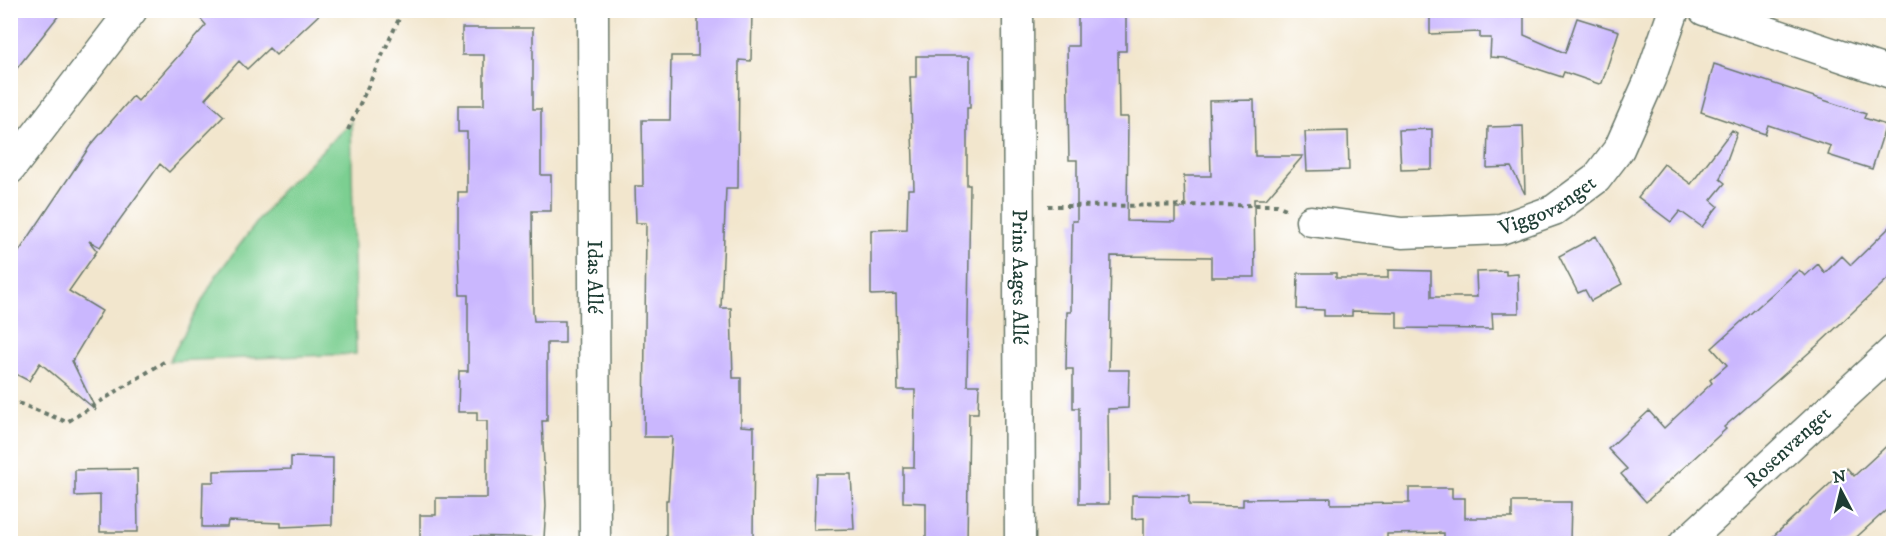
<svg xmlns="http://www.w3.org/2000/svg" width="1904" height="554" viewBox="0 0 1904 554" font-family="'IM FELL DW Pica',serif">
	<style>
		.green { fill: #7ccf91; stroke: #4e8662; stroke-width: 1.5 }
		.building { fill: #cab7fe }
		.lines { fill: none; stroke-linecap: round; stroke-linejoin: round }
		.street-casing { stroke: #69786a; stroke-width: 33 }
		.path { stroke: #69786a; stroke-width: 4; stroke-dasharray: 4.5 4.5; stroke-linecap: butt }
		.street { stroke: #fff; stroke-width: 30 }
		.labels { text-anchor: middle; dominant-baseline: central; stroke-width: 5; stroke-linejoin: round; paint-order: stroke }
		.street-label { font-size: 21px; fill: #1f3d34; stroke: #fff }
	</style>
	<rect width="100%" height="100%" fill="#fff"/>
	<filter id="ink" filterUnits="userSpaceOnUse"><feTurbulence type="fractalNoise" baseFrequency=".0167" numOctaves="2"/><feDisplacementMap in="SourceGraphic" scale="12" xChannelSelector="R" yChannelSelector="G"/><feConvolveMatrix kernelMatrix="1 2 1 2 8 2 1 2 1" color-interpolation-filters="sRGB"/></filter>
	<filter id="wash" filterUnits="userSpaceOnUse"><feTurbulence type="fractalNoise" baseFrequency=".008" numOctaves="4" result="noise"/><feDisplacementMap in="SourceGraphic" scale="24" xChannelSelector="R" yChannelSelector="G"/><feGaussianBlur stdDeviation="1.35" result="paint"/><feColorMatrix in="noise" values="0 0 0 0 0 0 0 0 0 0 0 0 0 0 0 0 0 1.4 0 .05"/><feComposite in="paint" operator="in"/></filter>
	<g filter="url(#wash)">
		<rect width="100%" height="100%" fill="#f2e6cd"/>
		<path class="green" d="M351,122L356,354L169,361L216,276L280,192Z"/>
		<g id="blocks">
			<path class="building" d="M10,10H63L10,77Z
				M193,10H324L276,55L269,48L247,69L239,61L205,99L224,116L169,172L160,164L100,247L89,241L97,251L69,291L102,311L72,361L96,410L40,363L29,381L10,371V265L90,146L133,96L138,101L206,25Z
				M698,10H752L751,61L739,60L738,188H726L721,308H731L733,378H741V426L754,427L753,541L666,540V500H668L672,437H644L646,223H636L635,186H643L642,120H670L671,56H698Z
				M1078,10H1126V51H1118L1119,117H1128L1127,221L1175,222V208H1185L1184,176H1211L1209,101L1254,100L1255,156H1303L1266,199H1254L1255,277H1211V257L1111,256L1109,370H1129L1128,408L1108,409L1109,504H1079V408H1073V369H1066L1067,312H1071L1072,221H1077V160H1069L1067,46H1078Z
				M1430,10H1524V35L1565,53L1577,18L1619,31L1602,83L1599,84L1564,72L1562,77L1504,58L1490,57L1491,38H1480V32L1430,34Z
				M462,28H533V109H541V175H551V211H532L533,312L534,321H565V343H547V421H542L546,506L544,538L471,536V543L420,542V515H436V498H487V421H477V412H458L459,371H468V295H460L458,244V192H467V132H458V105H484V55H462Z
				M916,56H970V108H967V185H970L967,385H979L978,413H969L967,543H926V503L903,502V467H914L915,390H898L896,294L871,295V230L907,229L908,189H914L910,77H916Z
				M1714,64L1866,114L1864,118L1886,125L1872,169L1828,155L1831,146L1768,125L1765,134L1701,112Z
				M1523,126L1525,194L1511,167L1487,168L1488,127Z
				M1432,129V169L1401,170L1399,130Z
				M1732,130L1737,133L1720,179L1725,183L1711,200L1718,206L1702,227L1680,211L1671,222L1638,197L1664,164L1691,184Z
				M1348,131L1349,170L1307,171L1305,132Z
				M1893,224V274L1820,343L1724,427L1726,429L1646,502L1621,474L1627,469L1608,449L1649,411L1664,428L1712,383L1710,380L1727,365L1712,348L1799,270L1805,276L1818,264L1825,273L1842,256L1851,265Z
				M1596,236L1622,284L1591,301L1585,290L1578,293L1559,256Z
				M1388,270L1431,271V297H1477L1476,272L1506,271V275L1518,274L1519,313H1492L1493,329L1397,328V312L1352,311V316H1324V310L1297,309L1298,273H1336V278H1388Z
				M1893,440V504L1850,543H1766L1847,468L1854,476Z
				M291,457L333,458L332,525L281,527V523L228,521L227,527H202L203,482H214V471L291,469Z
				M137,469L138,532H100V495L75,496V470Z
				M816,474H851L854,529L814,530Z
				M1409,488H1452V498H1465V518H1512V502H1571L1570,542L1444,543V533L1387,534V542L1379,543H1144V518L1132,519V495L1189,496V505L1243,506V499L1331,498V504L1409,503Z"/>
		</g>
	</g>
	<g filter="url(#ink)">
		<use href="#blocks" fill-opacity="0" stroke="#69786a" stroke-width="1.5"/>
		<g class="lines">
			<g class="street-casing">
				<g id="street">
					<path id="s1" d="M593,10L595,544"/>
					<path id="s2" d="M1018,10L1020,544"/>
					<path d="M1704,10L1894,74"/>
					<path d="M10,169L132,10"/>
					<path id="s3" d="M1311,221L1402,233L1501,229L1554,210L1596,179L1619,149L1650,79L1674,10"/>
					<path id="s4" d="M1684,544L1894,350"/>
				</g>
			</g>
			<path class="path" d="M348,130L403,10
				M1048,206L1277,205L1286,209
				M10,400L67,422L164,362"/>
			<use href="#street" class="street"/>
		</g>
	</g>
	<g class="labels">
		<g class="street-label">
			<text stroke="none"><textPath href="#s3" startOffset="243">Viggovænget</textPath></text>
			<text stroke="none"><textPath href="#s1" startOffset="267">Idas Allé</textPath></text>
			<text stroke="none"><textPath href="#s2" startOffset="267">Prins Aages Allé</textPath></text>
			<text stroke="none"><textPath href="#s4" startOffset="142">Rosenvænget</textPath></text>
		</g>
	</g>
	<rect width="1904" height="554" fill="none" stroke="#fff" stroke-width="36"/>
	<g transform="translate(1841 491) rotate(353)" stroke="#ffffff" stroke-width="4.5" paint-order="stroke">
	<path d="M0-4.5L10 22L0 15L-10 22Z" fill="#1f3d34"/>
	<text y="-9" font-size="16" font-weight="bold" text-anchor="middle" fill="#1f3d34">N</text>
	</g>
</svg>
